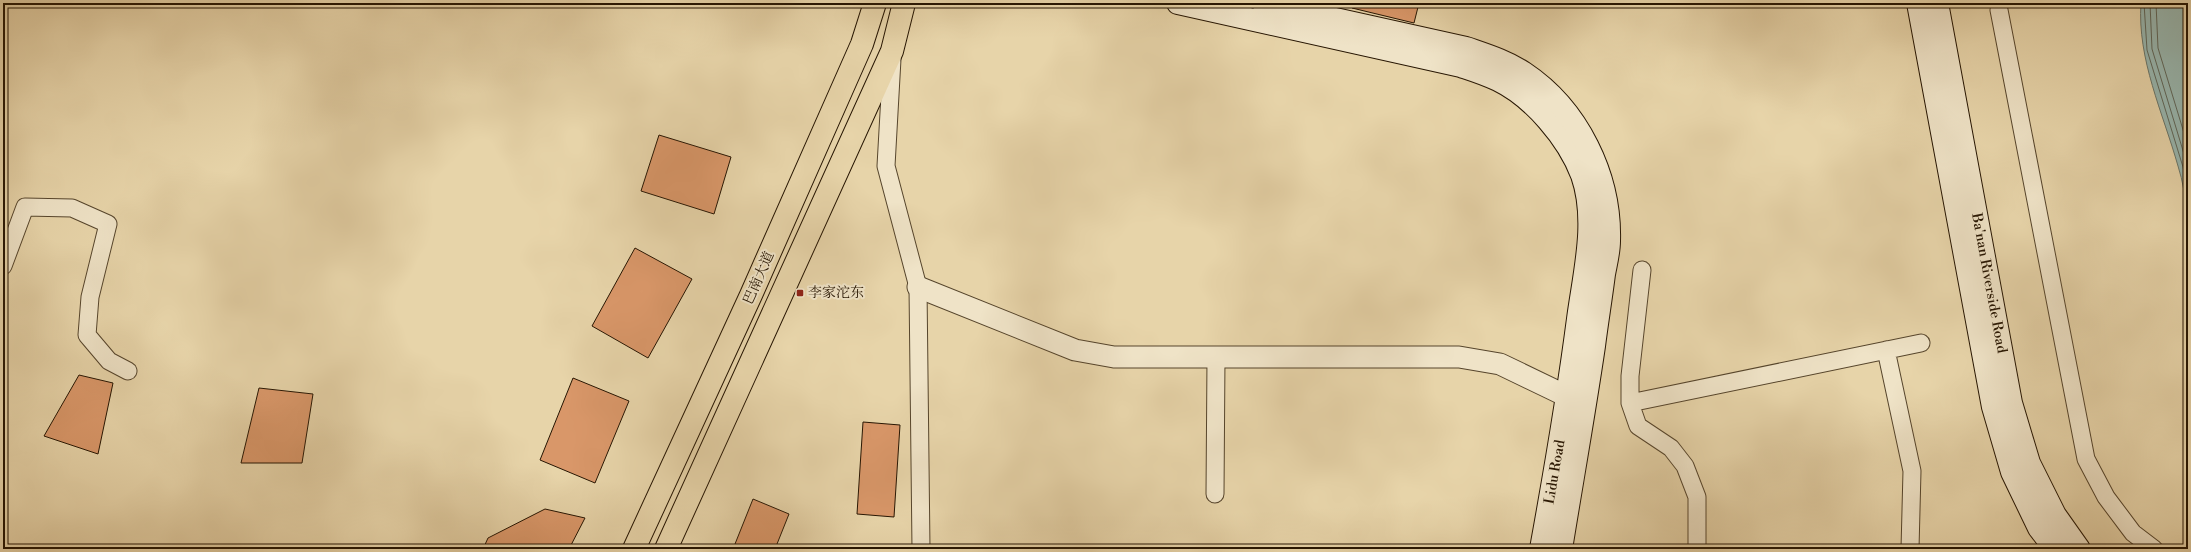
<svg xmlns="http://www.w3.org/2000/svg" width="2191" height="552" viewBox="0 0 2191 552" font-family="'Libre Bodoni','Noto Serif SC',serif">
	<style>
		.water { fill: #98b7b0; stroke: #6a766a }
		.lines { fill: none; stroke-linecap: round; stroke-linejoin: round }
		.shore { stroke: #5f6659; stroke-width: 1 }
		.building { fill: #d99769; stroke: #261502 }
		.minor-casing { stroke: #56452c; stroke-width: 19 }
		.tertiary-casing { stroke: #56452c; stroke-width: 23 }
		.secondary-casing { stroke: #261502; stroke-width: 24 }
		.primary-casing { stroke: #261502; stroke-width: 24 }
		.minor { stroke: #efe3c7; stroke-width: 17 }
		.tertiary { stroke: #efe3c7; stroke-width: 21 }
		.secondary { stroke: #efe3c7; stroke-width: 22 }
		.primary { stroke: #e7d4a9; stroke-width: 22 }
		.poi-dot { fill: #8f2418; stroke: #efe3c7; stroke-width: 1.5 }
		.labels { text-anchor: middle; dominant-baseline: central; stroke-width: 4; stroke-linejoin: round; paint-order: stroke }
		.street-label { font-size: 14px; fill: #261502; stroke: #efe3c7 }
		.poi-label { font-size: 14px; fill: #261502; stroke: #efe3c7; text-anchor: start }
	</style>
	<rect width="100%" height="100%" fill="#e7d4a9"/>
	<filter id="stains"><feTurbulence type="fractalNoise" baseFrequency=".005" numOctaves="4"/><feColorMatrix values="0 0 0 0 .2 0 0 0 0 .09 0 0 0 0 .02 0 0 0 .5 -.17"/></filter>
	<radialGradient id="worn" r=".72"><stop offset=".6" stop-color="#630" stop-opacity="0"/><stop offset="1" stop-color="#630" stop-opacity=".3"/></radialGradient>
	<path class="water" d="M2141,3H2188V214C2185,198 2183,181 2178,166C2163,113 2137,59 2141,3Z"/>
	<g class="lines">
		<path class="shore" d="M2144,3L2147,50L2183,167L2188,193
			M2150,3L2152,49L2188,167
			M2156,3L2158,48L2188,146"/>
	</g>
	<path class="building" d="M1353,3H1419L1414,23L1352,8Z
		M659,135L731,157L714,214L641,191Z
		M635,248L692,279L648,358L592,326Z
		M79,375L113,383L98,454L44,436Z
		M573,378L629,401L595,483L540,460Z
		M259,388L313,394L302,463H241Z
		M863,422L900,425L894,517L857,514Z
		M753,499L789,514L775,549H733Z
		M545,509L585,518L569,549H483L488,538Z"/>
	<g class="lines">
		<g class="minor-casing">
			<path id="minor" d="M1999,10L2086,459L2106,497L2133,533L2154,549
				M892,59L886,166L918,287L921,549
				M3,266L25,207L72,208L108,224L90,297L87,335L109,361L128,371
				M1642,270L1630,376V403L1638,426L1671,448L1685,466L1697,497V549
				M1886,350L1912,471L1910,549
				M1630,403L1921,343
				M1215,494L1216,358"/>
		</g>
		<g class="tertiary-casing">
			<path id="tertiary" d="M918,287L1075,350L1114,357H1459L1500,364L1583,404"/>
		</g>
		<g class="secondary-casing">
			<g id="secondary">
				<path d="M1178,3L1461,66C1473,70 1486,74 1498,80C1533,97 1568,138 1582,175C1598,221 1584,273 1578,319C1568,396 1555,472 1541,549"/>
				<path d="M1263,3L1466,48C1486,55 1506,61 1524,73C1578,109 1611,176 1609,241C1609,252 1606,263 1604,274C1601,298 1597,322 1594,346C1584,414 1572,481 1561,549"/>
				<path d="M1918,3L1993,407L2012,472L2039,528L2055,549"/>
				<path id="s1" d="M1937,3L2011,403L2029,463L2055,515L2079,549"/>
			</g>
		</g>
		<g class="primary-casing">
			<path id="primary" d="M634,549L751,295L862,44L875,3
				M666,549L892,51L904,3"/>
		</g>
		<use href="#minor" class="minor"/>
		<use href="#tertiary" class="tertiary"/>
		<use href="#secondary" class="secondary"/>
		<use href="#primary" class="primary"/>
	</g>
	<rect class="poi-dot" x="796" y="289" width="8" height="8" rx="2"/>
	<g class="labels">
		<g class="street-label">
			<text transform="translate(759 278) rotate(-66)">巴南大道</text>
			<text stroke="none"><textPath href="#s1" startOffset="285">Ba'nan Riverside Road</textPath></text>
			<text transform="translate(1555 472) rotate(-80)">Lidu Road</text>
		</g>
		<g class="poi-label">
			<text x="808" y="293">李家沱东</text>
		</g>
	</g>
	<rect width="2191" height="552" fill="none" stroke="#e7d4a9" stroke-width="16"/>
	<rect x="4" y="4" width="2183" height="544" fill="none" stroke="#261502" stroke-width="2"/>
	<rect x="8" y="8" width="2175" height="536" fill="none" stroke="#261502"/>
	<rect width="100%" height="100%" filter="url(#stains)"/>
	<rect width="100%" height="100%" fill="url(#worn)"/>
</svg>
